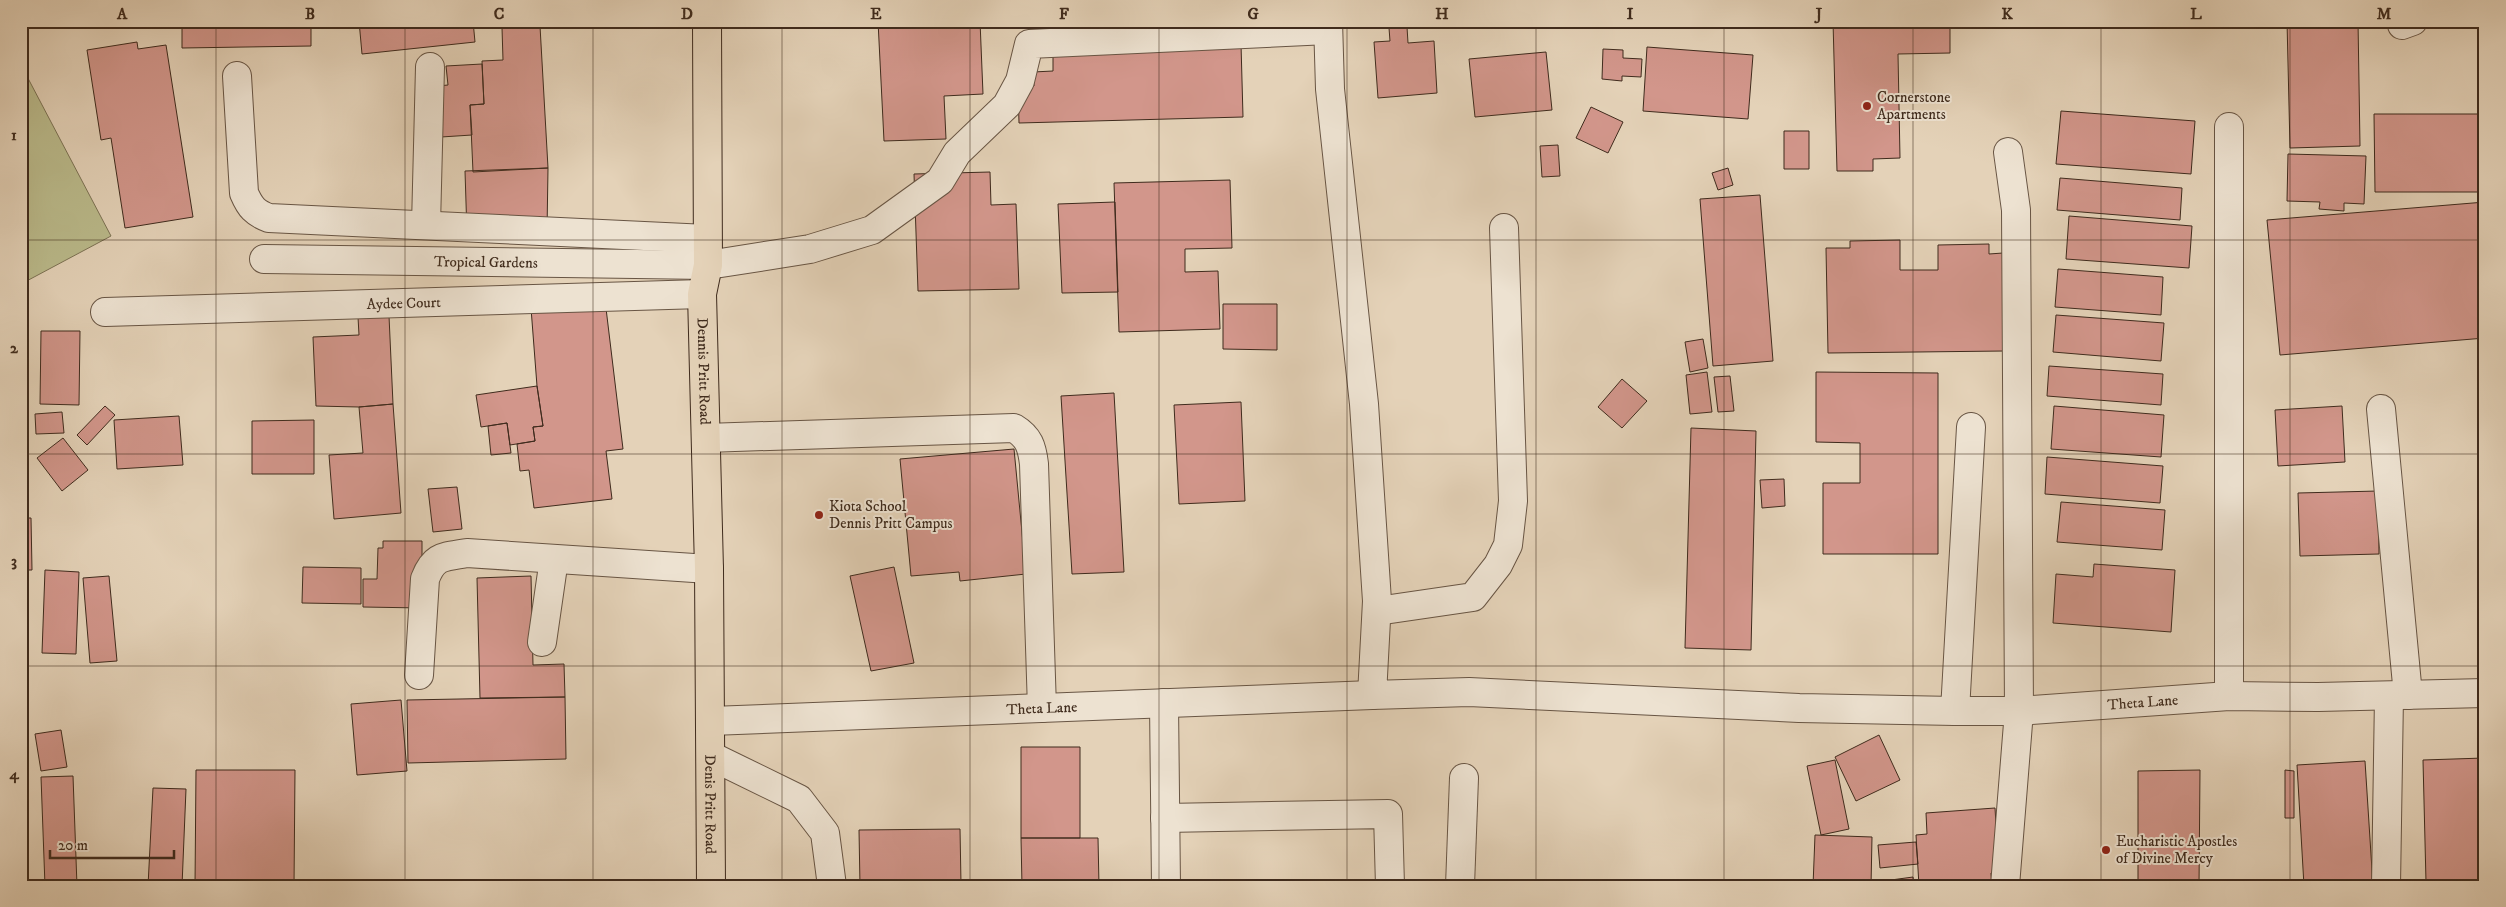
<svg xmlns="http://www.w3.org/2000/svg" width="2506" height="907" viewBox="0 0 2506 907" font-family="'IM FELL DW Pica',serif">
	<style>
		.green { fill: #baba8b; stroke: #7c7254 }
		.building { fill: #d2968b; stroke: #3f2b1d }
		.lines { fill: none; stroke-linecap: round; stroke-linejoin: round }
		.minor-casing { stroke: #685544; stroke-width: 30 }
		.major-casing { stroke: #3f2b1d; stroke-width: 30 }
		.minor { stroke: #ede2d1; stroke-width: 28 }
		.major { stroke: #e4d2b8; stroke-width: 28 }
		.grid { fill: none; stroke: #3f2b1d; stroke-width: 1; stroke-opacity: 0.55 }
		.poi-dot { fill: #8f2418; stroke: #ede2d1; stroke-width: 2 }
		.labels { text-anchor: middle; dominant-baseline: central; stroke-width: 4; stroke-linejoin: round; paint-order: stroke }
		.poi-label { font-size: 15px; fill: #3f2b1d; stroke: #ede2d1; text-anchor: start }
		.street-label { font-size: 15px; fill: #3f2b1d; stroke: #ede2d1 }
		.neatline { fill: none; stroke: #3f2b1d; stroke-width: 2 }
		.grid-label { font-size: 16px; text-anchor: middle; font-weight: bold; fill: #3f2b1d }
	</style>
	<rect width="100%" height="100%" fill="#e4d2b8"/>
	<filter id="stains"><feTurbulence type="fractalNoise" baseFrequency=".004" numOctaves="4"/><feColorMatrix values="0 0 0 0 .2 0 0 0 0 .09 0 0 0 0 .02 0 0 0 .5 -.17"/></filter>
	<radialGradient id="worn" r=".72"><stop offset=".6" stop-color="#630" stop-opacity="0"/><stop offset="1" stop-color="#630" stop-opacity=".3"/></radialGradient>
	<path class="green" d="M21,65L111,236L21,284Z"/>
	<path class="building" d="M182,21H311V46L182,48Z
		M359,21H473L475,42L362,54Z
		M878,21H980L983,94L944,96L946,139L884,141Z
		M1833,21H2043V25L1950,26V53L1898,54L1900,158L1873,159V171H1837Z
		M2287,21H2358L2360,146L2290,148Z
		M540,26L548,168L473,172L470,105L484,104L482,61L503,60L502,28Z
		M1407,27L1408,43L1434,41L1437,93L1378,98L1374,42L1390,41L1389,28Z
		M137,42L138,49L166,45L193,217L125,228L111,138L101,140L87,50Z
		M1241,44L1243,117L1019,123L1018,86H1034L1033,72L1053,71V54Z
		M1647,47L1753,55L1748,119L1643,111Z
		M1603,49L1623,50V58L1642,59L1641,77L1622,76V81L1602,79Z
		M1546,52L1552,110L1475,117L1469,59Z
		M482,64L484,104L470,105L472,135L441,137L438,86L448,85L446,66Z
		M1591,107L1623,122L1608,153L1576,138Z
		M2061,111L2195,121L2191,174L2056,164Z
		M2374,114H2485V192H2375Z
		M1784,131H1809V169H1784Z
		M1558,145L1560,176L1542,177L1540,146Z
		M2288,154L2366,156L2364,204L2344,203V211L2319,209L2320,202L2287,201Z
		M548,168L547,231L467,234L465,171Z
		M1728,168L1733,185L1718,190L1712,173Z
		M990,172L991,205L1016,204L1019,289L918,291L914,174Z
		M2060,178L2182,188L2180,220L2057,210Z
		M1230,180L1232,248L1185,249V272L1218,271L1220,329L1119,332L1114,183Z
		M1760,195L1773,361L1713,366L1700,199Z
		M1115,202L1118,292L1062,293L1058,204Z
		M2485,202V338L2280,355L2267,220Z
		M2069,216L2192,226L2189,268L2066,259Z
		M1900,240V270H1938V245L1989,244V254L2003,253L2004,351L1828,353L1826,248H1850V241Z
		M2058,269L2163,277L2161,315L2055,307Z
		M605,300L623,449L606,451L612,499L534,508L529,470L520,471L517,444L535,441L533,427L543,426L537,386L531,308Z
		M1223,304H1277V350L1223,349Z
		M2056,315L2164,323L2161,361L2053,352Z
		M389,316L393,404L359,407L316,406L313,337L359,335L358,317Z
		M41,331H80L79,405L40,404Z
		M1703,339L1708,368L1690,372L1685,342Z
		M2049,366L2163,374L2161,405L2047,396Z
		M1707,372L1712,412L1690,414L1686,375Z
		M1816,372L1938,373V554H1823V483H1860V443L1816,442Z
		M1730,376L1734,411L1718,412L1714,377Z
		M1622,379L1647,401L1622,428L1598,407Z
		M537,386L543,426L533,427L535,441L510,445L507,423L481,427L476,395Z
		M1114,393L1124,572L1072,574L1061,396Z
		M1241,402L1245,501L1179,504L1174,405Z
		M393,404L401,513L334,519L329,455L363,453L359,407Z
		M105,406L115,415L87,445L77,435Z
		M2054,406L2164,415L2161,457L2051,449Z
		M2342,406L2345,462L2278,466L2275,410Z
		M62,412L64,433L36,434L35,414Z
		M179,416L183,465L117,469L114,420Z
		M314,420V474H252V421Z
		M507,423L511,453L491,455L488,426Z
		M1691,428L1756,431L1751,650L1685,648Z
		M63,438L88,470L62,491L37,458Z
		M1014,449L1026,574L960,581L959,572L911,576L900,459Z
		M2047,457L2163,466L2160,503L2045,494Z
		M1784,479L1785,506L1762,508L1760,480Z
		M457,487L462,529L433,532L428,489Z
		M2378,491L2379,554L2300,556L2298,493Z
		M2061,502L2165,510L2162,550L2057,542Z
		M21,518H31L32,570H21Z
		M383,541H422V608L363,607V579H377L378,548H383Z
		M2094,564L2175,570L2171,632L2053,623L2056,574L2093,577Z
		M303,567L361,568V604L302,603Z
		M894,567L914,663L871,671L850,576Z
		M45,570L79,572L76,654L42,653Z
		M109,576L117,661L90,663L83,578Z
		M531,576L533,665L564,664L565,697L480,698L477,578Z
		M565,697L566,759L408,763L407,700Z
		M401,700L407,771L357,775L351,704Z
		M21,712L26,713L24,749H21Z
		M61,730L67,767L41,771L35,734Z
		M1879,735L1900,780L1856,801L1835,757Z
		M1021,747H1080V838H1021Z
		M2484,758L2485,881L2426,882L2423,760Z
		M21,759H25L27,809H21Z
		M1835,760L1849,829L1821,835L1807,766Z
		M2365,761L2373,886H2304L2297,765Z
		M196,770H295L294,886H195Z
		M2200,770L2199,886H2138V771Z
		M2285,770L2294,771V818H2285Z
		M73,776L77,886H45L41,777Z
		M153,788L186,789L182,886H148Z
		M1995,808L1999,873H1991L1992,886H1919L1916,835L1927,834L1926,813Z
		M960,829L961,884L860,886L859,830Z
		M1815,835L1872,837L1871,886H1813Z
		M1021,838H1098L1099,886H1022Z
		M1916,842L1918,864L1880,868L1878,845Z
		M1913,877L1914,886H1892L1891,880Z"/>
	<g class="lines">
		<g class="minor-casing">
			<g id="minor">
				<path id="s1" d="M1328,21L1330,89L1364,404L1377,601L1372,695L1469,692L1799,708L1955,711H2019L2229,696L2318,697L2485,693"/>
				<path d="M2402,25L2413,21"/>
				<path d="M237,76L244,193C250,207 255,213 269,218L707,239"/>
				<path d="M2229,127V696"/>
				<path d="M426,225L430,67"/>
				<path id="s2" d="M264,259L708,265L810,249L872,230L940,181L957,153L1007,105L1020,81L1029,44L1328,30"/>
				<path id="s3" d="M105,312L702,294"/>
				<path d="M2381,409L2408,695"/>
				<path d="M706,438L1014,428C1029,437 1032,447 1034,464L1042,708"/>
				<path d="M1377,611L1473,597L1498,565L1508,545L1513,501L1504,228"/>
				<path d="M542,642L554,559"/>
				<path d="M419,675L425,579C434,555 444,557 467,553L709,569"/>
				<path d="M1164,703L1166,886"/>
				<path d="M1955,711L1971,427"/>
				<path id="s4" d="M711,721L1372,695"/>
				<path d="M711,756L799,799L825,833L832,886"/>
				<path d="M1165,818L1388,814L1390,886"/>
				<path d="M1460,886L1464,778"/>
				<path d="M2005,886L2019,711L2016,210L2008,152"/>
				<path d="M2386,886L2389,696"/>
			</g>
		</g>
		<g class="major-casing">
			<g id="major">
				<path id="s5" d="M707,21L708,265L702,294L709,569L711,886"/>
			</g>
		</g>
		<use href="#minor" class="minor"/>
		<use href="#major" class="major"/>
	</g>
	<path class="grid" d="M216,21V886M405,21V886M593,21V886M782,21V886M970,21V886M1159,21V886M1347,21V886M1536,21V886M1724,21V886M1913,21V886M2101,21V886M2290,21V886M21,240H2485M21,454H2485M21,666H2485"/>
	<g class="poi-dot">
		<circle cx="1867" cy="106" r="5"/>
		<circle cx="819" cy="515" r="5"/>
		<circle cx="2106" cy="850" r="5"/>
	</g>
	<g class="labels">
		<g class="poi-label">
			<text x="1877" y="97">Cornerstone<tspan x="1877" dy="17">Apartments</tspan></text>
			<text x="829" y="506">Kiota School<tspan x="829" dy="17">Dennis Pritt Campus</tspan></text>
			<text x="2116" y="841">Eucharistic Apostles<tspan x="2116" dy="17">of Divine Mercy</tspan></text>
		</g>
		<g class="street-label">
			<text stroke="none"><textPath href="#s2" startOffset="222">Tropical Gardens</textPath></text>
			<text stroke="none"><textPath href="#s3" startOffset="299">Aydee Court</textPath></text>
			<text stroke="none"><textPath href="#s5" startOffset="351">Dennis Pritt Road</textPath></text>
			<text stroke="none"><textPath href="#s1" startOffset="1448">Theta Lane</textPath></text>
			<text stroke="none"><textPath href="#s4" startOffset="331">Theta Lane</textPath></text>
			<text stroke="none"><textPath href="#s5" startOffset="784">Denis Pritt Road</textPath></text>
		</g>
	</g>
	<rect width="2506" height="907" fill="none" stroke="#e4d2b8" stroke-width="55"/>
	<path d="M50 850v8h124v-8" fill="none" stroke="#3f2b1d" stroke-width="2.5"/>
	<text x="58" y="850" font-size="15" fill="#3f2b1d" stroke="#ede2d1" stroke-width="4" paint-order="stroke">20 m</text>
	<rect x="28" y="28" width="2450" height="852" class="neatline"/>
	<g class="grid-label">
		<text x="122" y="19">A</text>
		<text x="310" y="19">B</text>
		<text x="499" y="19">C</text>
		<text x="687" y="19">D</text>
		<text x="876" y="19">E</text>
		<text x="1064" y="19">F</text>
		<text x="1253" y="19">G</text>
		<text x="1442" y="19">H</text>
		<text x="1630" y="19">I</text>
		<text x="1819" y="19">J</text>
		<text x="2007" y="19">K</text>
		<text x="2196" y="19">L</text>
		<text x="2384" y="19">M</text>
		<text x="14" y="140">1</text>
		<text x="14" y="353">2</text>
		<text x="14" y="566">3</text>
		<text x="14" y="779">4</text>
	</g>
	<rect width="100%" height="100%" filter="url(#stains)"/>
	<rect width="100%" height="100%" fill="url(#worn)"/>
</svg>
